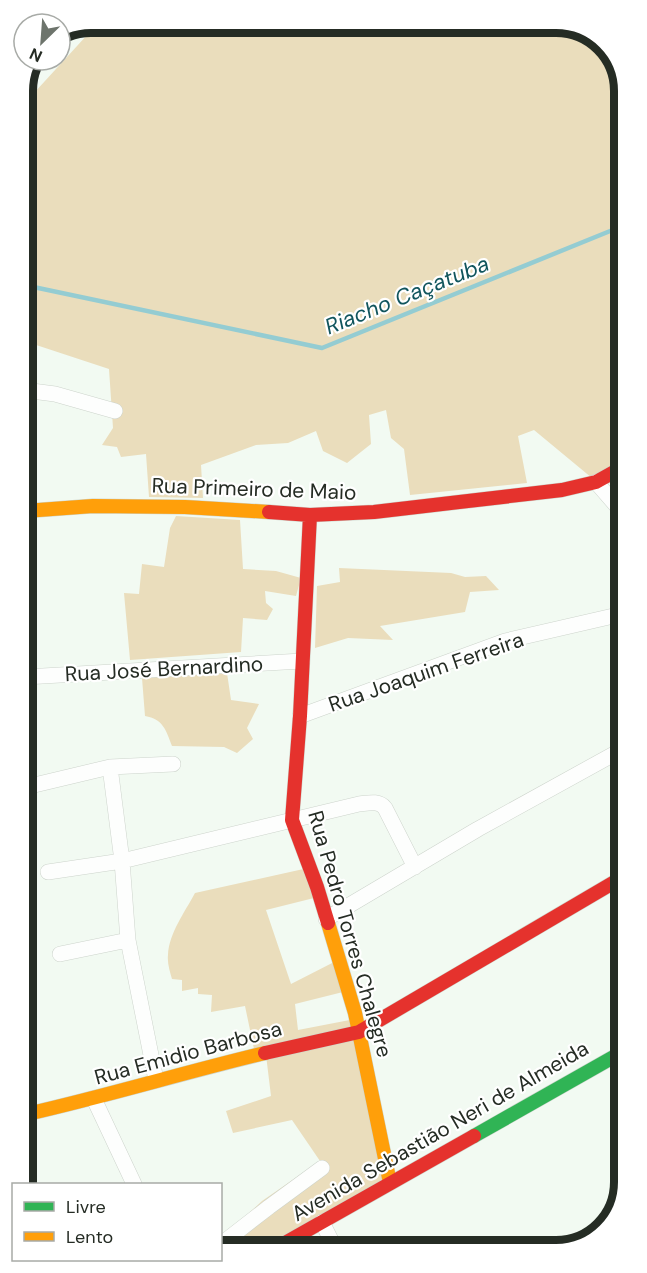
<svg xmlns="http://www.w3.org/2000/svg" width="647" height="1273" viewBox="0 0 647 1273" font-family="'DM Sans',sans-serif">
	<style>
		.forest { fill: #eaddbc }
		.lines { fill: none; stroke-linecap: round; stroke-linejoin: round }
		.stream { stroke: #94ccd2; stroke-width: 4.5 }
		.street-casing { stroke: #cdd4cc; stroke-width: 16 }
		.fast-casing { stroke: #cdd4cc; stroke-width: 15 }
		.slow-casing { stroke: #cdd4cc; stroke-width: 15 }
		.jam-casing { stroke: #cdd4cc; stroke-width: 15 }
		.street { stroke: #fdfefd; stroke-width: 15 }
		.fast { stroke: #30b455; stroke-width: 14 }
		.slow { stroke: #ff9f0a; stroke-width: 14 }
		.jam { stroke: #e5322d; stroke-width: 14 }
		.labels { text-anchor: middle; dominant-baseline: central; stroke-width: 4.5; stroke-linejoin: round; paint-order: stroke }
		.street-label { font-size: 21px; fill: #252c24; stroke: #fff }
		.water-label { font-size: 22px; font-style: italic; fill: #11555d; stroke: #fff }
		.rim { fill: none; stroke: #252c24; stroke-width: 8 }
	</style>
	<rect width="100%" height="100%" fill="#f2faf2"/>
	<path class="forest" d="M103,23H561L597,36L619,65L621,468L598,483L534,430L518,436L527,483L410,495L404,449L391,438L386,410L369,415L371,444L347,463L323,451L316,431L288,443L256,445L201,465L203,498L149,497L146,454L121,457L117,447L102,445L113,428L109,369L24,341L23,105L88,34Z
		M176,516L240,520L243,569L276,571L301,578L296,596L265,591L266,603L273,609L267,620L243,618L241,652L130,660L124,593L139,594L142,564L164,567L170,528Z
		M339,568L451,573L465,577L486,576L499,590L470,592L465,612L380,626L393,640L348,638L315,648L317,586L340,582Z
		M227,673L231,700L259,704L247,728L253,739L237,753L224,747L172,746C166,730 163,719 145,716L142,678Z
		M308,868L318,897L266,910L291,984L338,960L347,991L295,1004L298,1030L355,1019L395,1178L271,1248L221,1249V1239L262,1201L320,1161L292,1120L233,1133L226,1111L271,1096L266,1055L254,1049L245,1006L211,1012L212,995L198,994V988L182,991V980L172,979C170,972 167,963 168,955C169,933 185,912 195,893Z"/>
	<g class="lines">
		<path class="stream" d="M24,285L322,348L620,227"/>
		<g class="street-casing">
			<path id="street" d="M24,390L55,394L115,411
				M596,482L621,511
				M25,677L302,661
				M300,716L505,641L622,614
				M110,767L122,861L128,940L156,1080
				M26,787L110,767L173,764
				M48,872L122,861L359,804C368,803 379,800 385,808L415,867
				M326,919L478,829L623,749
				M60,954L128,940
				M94,1099L134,1184
				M322,1222L335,1248
				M220,1245L269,1207L322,1168"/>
		</g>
		<g class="fast-casing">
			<path id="fast" d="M474,1136L624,1051"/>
		</g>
		<g class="slow-casing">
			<path id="slow" d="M25,511L93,506L185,507L269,512
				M328,923L355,1013L390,1183
				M27,1114C107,1096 185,1072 265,1053"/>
		</g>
		<g class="jam-casing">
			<path id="jam" d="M269,512L310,515L374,512L562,490L596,482L621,468
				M310,515L300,716L292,820L317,887L328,923
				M265,1053L359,1032L623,877
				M276,1248L474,1136"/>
		</g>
		<use href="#street" class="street"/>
		<use href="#fast" class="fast"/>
		<use href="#slow" class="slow"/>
		<use href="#jam" class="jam"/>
	</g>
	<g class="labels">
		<g class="street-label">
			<text transform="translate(254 489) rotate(2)">Rua Primeiro de Maio</text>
			<text transform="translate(164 669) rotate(-3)">Rua José Bernardino</text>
			<text transform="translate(426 672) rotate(-19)">Rua Joaquim Ferreira</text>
			<text transform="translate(350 934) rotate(74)">Rua Pedro Torres Chalegre</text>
			<text transform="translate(188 1053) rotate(-15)">Rua Emidio Barbosa</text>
			<text transform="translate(440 1131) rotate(-30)">Avenida Sebastião Neri de Almeida</text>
		</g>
		<g class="water-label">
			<text transform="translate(407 295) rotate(-22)">Riacho Caçatuba</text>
		</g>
	</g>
	<path d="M0 0H647V1273H0ZM91 33H556A58 58 0 0 1 614 91V1182A58 58 0 0 1 556 1240H91A58 58 0 0 1 33 1182V91A58 58 0 0 1 91 33Z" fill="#fff" fill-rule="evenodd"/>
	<path class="rim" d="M91 33H556A58 58 0 0 1 614 91V1182A58 58 0 0 1 556 1240H91A58 58 0 0 1 33 1182V91A58 58 0 0 1 91 33Z"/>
	<rect x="12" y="1183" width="210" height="78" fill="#ffffff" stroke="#a8aba7" stroke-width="1.5"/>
	<rect x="24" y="1202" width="30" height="9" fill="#30b455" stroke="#a8aba7" stroke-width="1.5"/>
	<text x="66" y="1213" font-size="18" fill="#252c24">Livre</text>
	<rect x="24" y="1232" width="30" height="9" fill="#ff9f0a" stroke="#a8aba7" stroke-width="1.5"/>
	<text x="66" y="1243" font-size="18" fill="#252c24">Lento</text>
	<g transform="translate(42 42) rotate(205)"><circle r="28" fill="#ffffff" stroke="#a8aba7" stroke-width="1.5"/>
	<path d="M0-4.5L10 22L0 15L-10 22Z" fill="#6d746c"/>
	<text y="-9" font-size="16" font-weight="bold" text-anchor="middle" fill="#252c24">N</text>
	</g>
</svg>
